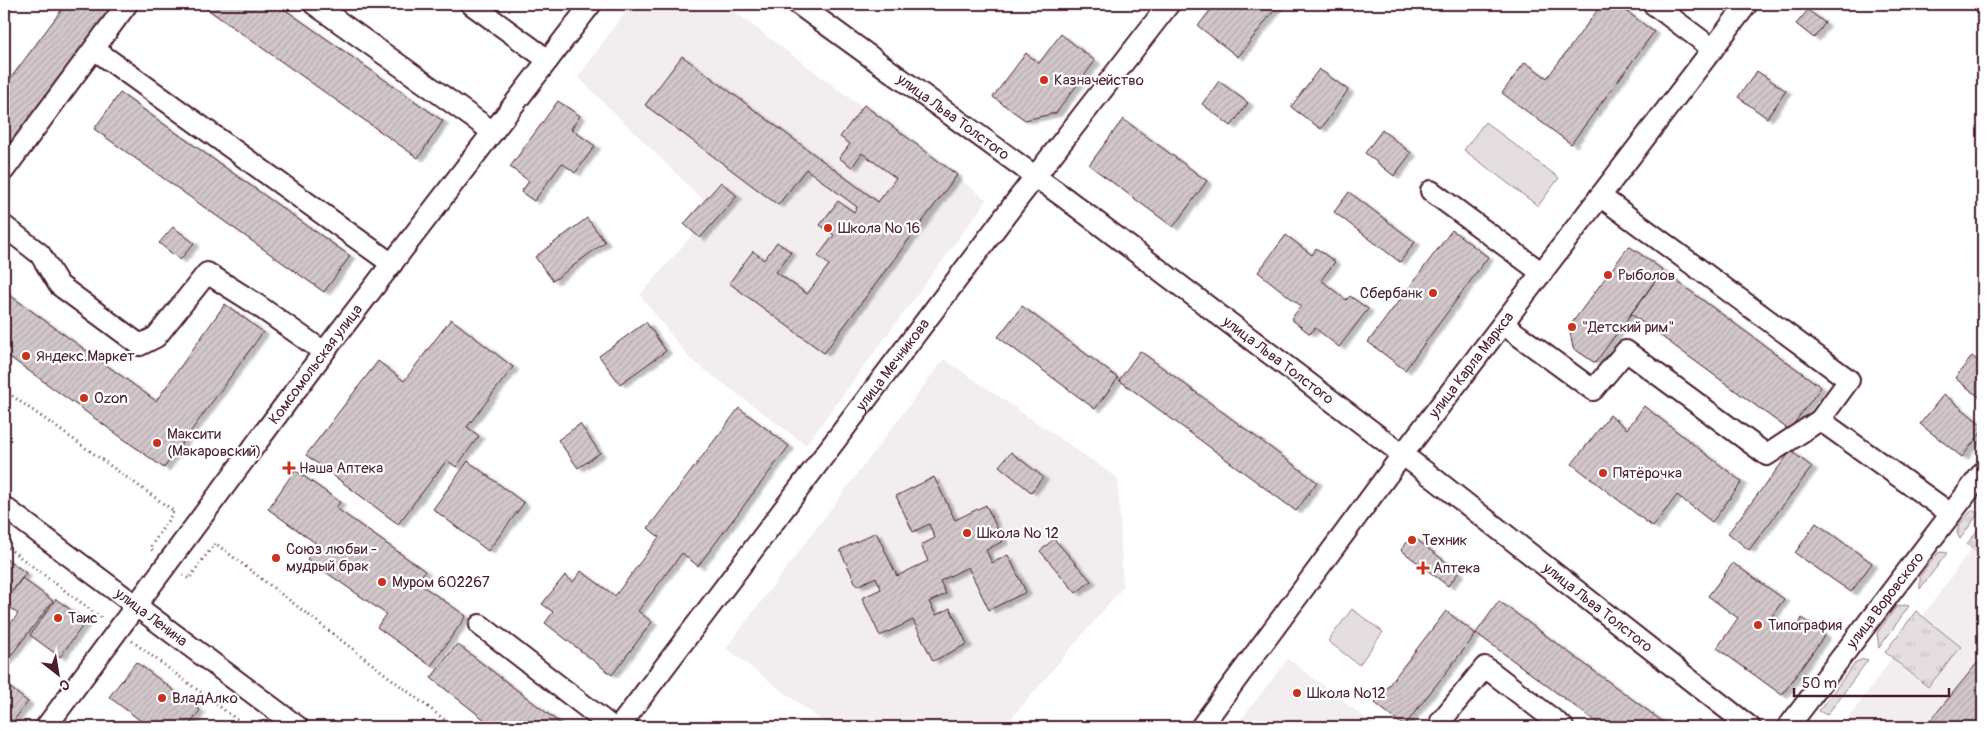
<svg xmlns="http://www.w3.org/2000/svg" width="1987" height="731" viewBox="0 0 1987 731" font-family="Pangolin,sans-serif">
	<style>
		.built { fill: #f2eeef }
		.grass { fill: url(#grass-tufts); stroke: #987e86 }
		.park { fill: #e5dee0; stroke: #987e86 }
		.building { fill: url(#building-hatch); stroke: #4a1f2b; filter: url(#shadow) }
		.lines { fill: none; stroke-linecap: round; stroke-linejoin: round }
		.minor-casing { stroke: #4a1f2b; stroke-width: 24 }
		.path { stroke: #4a1f2b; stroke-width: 3; stroke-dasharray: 1 4; stroke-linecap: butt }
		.minor { stroke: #fff; stroke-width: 20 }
		.poi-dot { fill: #c8321e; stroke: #fff; stroke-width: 2 }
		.labels { text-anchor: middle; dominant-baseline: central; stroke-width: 4.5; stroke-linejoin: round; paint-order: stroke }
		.poi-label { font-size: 15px; fill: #4a1f2b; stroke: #fff; text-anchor: start }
		.street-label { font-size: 15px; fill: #4a1f2b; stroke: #fff }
	</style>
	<defs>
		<pattern id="grass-tufts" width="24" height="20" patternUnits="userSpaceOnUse" patternTransform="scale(1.25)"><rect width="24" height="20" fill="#e5dee0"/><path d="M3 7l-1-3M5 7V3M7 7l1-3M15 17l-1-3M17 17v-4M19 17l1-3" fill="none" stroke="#c6bec0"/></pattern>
		<pattern id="building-hatch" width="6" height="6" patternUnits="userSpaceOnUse" patternTransform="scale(1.25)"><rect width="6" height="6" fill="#d2c7cb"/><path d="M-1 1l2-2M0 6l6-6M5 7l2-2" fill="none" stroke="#b6aaae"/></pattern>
		<filter id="shadow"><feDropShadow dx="5.5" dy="3" stdDeviation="1" flood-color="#0004"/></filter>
	</defs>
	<rect width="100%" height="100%" fill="#fff"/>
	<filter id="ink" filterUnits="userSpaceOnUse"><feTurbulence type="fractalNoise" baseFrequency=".02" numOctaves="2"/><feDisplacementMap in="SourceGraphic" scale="10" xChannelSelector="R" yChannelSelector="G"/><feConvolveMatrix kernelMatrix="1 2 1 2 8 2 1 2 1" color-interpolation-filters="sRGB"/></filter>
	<g filter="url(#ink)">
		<path class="built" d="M631,4H724L862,107L864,105L987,200L806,445L689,358L640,295L694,233L684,224L704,201L578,77Z
			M944,359L1118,478L1123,587L1004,727H830L726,648Z
			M1983,533V727H1842Z
			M1288,659L1377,727H1235Z"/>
		<path class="grass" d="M1972,510L1978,514L1960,539L1957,533L1959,525Z
			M1983,523V557L1967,544Z
			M1942,552L1947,553L1920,589V576L1938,553Z
			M1905,605L1909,606L1879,648L1877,633L1896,607Z
			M1916,611L1961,647L1928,687L1885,652Z
			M1864,659L1868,660L1827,715L1819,711L1856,662Z"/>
		<path class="park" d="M1485,122L1559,178L1538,206L1464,150Z
			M1352,609L1383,632L1359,665L1328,641Z"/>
		<path class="building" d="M66,4H114L4,151V87Z
			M200,4H277L443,121L418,158Z
			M1215,4H1279L1238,57L1198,26Z
			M1602,4H1617L1654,32L1571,144L1502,93L1525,62L1547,78Z
			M1808,10L1825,23L1814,38L1796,24Z
			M1061,34L1095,61L1056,113L1025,120L993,97L1026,53L1039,63Z
			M682,56L878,202L896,178L862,153L852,167L839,158L850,144L840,137L864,105L957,175L824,353L729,283L753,251L764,260L777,242L791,252L776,272L807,294L829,265L818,256L834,235L820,225L838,201L854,212L857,207L806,169L778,205L645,105Z
			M1319,69L1348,90L1321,129L1291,107Z
			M1757,71L1786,91L1767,118L1738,97Z
			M1219,81L1248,103L1231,126L1202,104Z
			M120,93L350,256L324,292L94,129Z
			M558,101L580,116L571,129L595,146L575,173L562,163L534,201L521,192L529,181L510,167Z
			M1123,119L1207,181L1173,227L1089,165Z
			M1382,130L1411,153L1394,176L1365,153Z
			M721,182L737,196L700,238L684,224Z
			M1349,192L1415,242L1400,262L1334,212Z
			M587,218L605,242L553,281L535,257Z
			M173,227L194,243L180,260L159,243Z
			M1452,230L1488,257L1405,370L1368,342Z
			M1286,235L1312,255L1316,248L1335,262L1321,280L1346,300L1350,296L1368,309L1339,347L1315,328L1310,334L1291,319L1301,306L1258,272Z
			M1629,246L1663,270L1595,363L1573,348L1569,327Z
			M1663,271L1821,387L1789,430L1631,314Z
			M4,291L156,401L225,304L263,332L164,468L4,353Z
			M1022,306L1118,378L1095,409L998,337Z
			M451,319L513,367L467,427L479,436L456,467L447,460L398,524L306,455L378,361L404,381Z
			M646,322L666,351L620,384L599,356Z
			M1140,351L1317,482L1296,511L1119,380Z
			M1972,356L1983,365V400L1955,378Z
			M1944,394L1983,426V430L1962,457L1920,424Z
			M1644,406L1742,482L1712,522L1677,495L1653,527L1572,464L1610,415L1627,429Z
			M739,408L789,446L698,566L682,553L638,611L652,622L612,675L545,623L553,612L542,604L565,575L573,582L581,571L615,596L659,537L648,528Z
			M580,424L600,453L578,468L558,440Z
			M1791,451L1812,467L1749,550L1728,533Z
			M1011,452L1043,477L1031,492L999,466Z
			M468,461L524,503L488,551L433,509Z
			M295,470L340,502L336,508L425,571L417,582L466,616L431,666L377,627L386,614L307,559L317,544L268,509Z
			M934,477L955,520L986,505L1003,541L986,550L992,563L1008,555L1026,592L989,610L968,567L940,581L946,594L929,602L936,615L950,608L967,644L933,661L913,620L880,636L862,598L881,589L876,577L857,586L840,550L876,532L897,576L928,561L921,545L935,538L929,524L913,532L896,496Z
			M1816,523L1872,563L1851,592L1795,553Z
			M1412,536L1459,572L1448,586L1401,550Z
			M1054,539L1091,581L1076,593L1040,551Z
			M4,557L26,573L4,603Z
			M1733,563L1784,599L1772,616L1793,631L1802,618L1825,635L1782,695L1717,648L1738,618L1708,596Z
			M22,578L53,601L5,663L4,625L7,628L18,614L4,603Z
			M56,599L86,621L60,657L30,635Z
			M1499,601L1670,727H1603L1476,633Z
			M1446,611L1476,634L1404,726L1375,703Z
			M457,644L565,727H494L431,678Z
			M1983,656V727H1925Z
			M136,662L200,710L188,727H149L109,697Z
			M4,683L28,702L13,721L4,713Z"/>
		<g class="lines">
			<g class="minor-casing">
				<g id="minor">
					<path d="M314,4L493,132"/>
					<path d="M471,4L548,60"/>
					<path id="s1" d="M798,4L1065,198L1436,480L1750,727"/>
					<path d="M1653,4L1713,49"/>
					<path d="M94,49L392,264"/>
					<path d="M4,170L127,4"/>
					<path d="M1431,191L1542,273"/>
					<path d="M1600,196L1849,380L1820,420"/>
					<path d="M4,226L40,254L59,285L140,345L156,337L207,273L253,302L324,352"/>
					<path d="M1503,324L1593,390L1626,351L1767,455L1820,420L1951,514"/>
					<path id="s2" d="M4,507L298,727"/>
					<path d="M480,625L612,727"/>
					<path d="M1441,721L1485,667L1563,727"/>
					<path id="s3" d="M46,727L324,352L591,4"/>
					<path id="s4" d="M619,727L1014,204L1169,4"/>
					<path id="s5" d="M1201,727L1403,454L1747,4"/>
					<path id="s6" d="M1788,727L1983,472"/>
				</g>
			</g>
			<path class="path" d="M4,390L174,511L150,548L153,551
				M4,545L103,619
				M183,575L189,579L215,543L454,727
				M132,641L247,727"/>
			<use href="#minor" class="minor"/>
		</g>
	</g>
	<g class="poi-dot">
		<circle cx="1044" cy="80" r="5"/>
		<circle cx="828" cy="228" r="5"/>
		<circle cx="1608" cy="275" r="5"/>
		<circle cx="1433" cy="293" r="5"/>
		<circle cx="1572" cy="327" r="5"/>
		<circle cx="26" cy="356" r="5"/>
		<circle cx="84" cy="398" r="5"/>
		<circle cx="157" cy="443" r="5"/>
		<path d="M286.5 460.5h5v5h5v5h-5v5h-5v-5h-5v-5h5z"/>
		<circle cx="1603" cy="473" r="5"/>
		<circle cx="967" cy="533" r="5"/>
		<circle cx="1412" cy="540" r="5"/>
		<circle cx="276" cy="558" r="5"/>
		<path d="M1420.5 560.5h5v5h5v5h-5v5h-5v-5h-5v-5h5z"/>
		<circle cx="382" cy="582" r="5"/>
		<circle cx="58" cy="618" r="5"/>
		<circle cx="1758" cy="625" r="5"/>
		<circle cx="1297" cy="693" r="5"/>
		<circle cx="162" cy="698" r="5"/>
	</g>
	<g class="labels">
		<g class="poi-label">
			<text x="1054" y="80">Казначейство</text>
			<text x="838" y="228">Школа № 16</text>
			<text x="1618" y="275">Рыболов</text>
			<text x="1423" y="293" text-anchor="end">Сбербанк</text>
			<text x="1582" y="327">"Детский рим"</text>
			<text x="36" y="356">Яндекс.Маркет</text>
			<text x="94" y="398">Ozon</text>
			<text x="167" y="434">Максити<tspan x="167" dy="17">(Макаровский)</tspan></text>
			<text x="299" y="468">Наша Аптека</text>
			<text x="1613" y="473">Пятёрочка</text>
			<text x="977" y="533">Школа № 12</text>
			<text x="1422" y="540">Техник</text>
			<text x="286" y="549">Союз любви -<tspan x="286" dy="17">мудрый брак</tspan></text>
			<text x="1433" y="568">Аптека</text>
			<text x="392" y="582">Муром 602267</text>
			<text x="68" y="618">Таис</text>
			<text x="1768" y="625">Типография</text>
			<text x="1307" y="693">Школа №12</text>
			<text x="172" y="698">ВладАлко</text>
		</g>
		<g class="street-label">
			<text stroke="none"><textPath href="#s1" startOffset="192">улица Льва Толстого</textPath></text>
			<text stroke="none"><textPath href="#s1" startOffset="598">улица Льва Толстого</textPath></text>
			<text stroke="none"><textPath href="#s3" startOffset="452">Комсомольская улица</textPath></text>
			<text stroke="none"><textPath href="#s5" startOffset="452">улица Карла Маркса</textPath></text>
			<text stroke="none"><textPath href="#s4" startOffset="454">улица Мечникова</textPath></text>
			<text stroke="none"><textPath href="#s6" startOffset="160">улица Воровского</textPath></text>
			<text stroke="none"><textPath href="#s1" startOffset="1002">улица Льва Толстого</textPath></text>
			<text stroke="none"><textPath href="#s2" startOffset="184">улица Ленина</textPath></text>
		</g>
	</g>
	<rect width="1987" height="731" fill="none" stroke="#fff" stroke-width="20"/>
	<rect x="10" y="10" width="1967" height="711" fill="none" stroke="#4a1f2b" stroke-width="2" filter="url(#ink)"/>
	<g transform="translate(58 674) rotate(149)" stroke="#ffffff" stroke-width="4" paint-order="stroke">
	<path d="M0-4L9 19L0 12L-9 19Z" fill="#4a1f2b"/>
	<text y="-8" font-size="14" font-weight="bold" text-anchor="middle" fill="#4a1f2b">С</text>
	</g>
	<path d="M1794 688v8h155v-8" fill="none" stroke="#4a1f2b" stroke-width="2.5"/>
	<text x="1802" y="688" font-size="15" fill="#4a1f2b" stroke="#ffffff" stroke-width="4" paint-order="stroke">50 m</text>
</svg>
